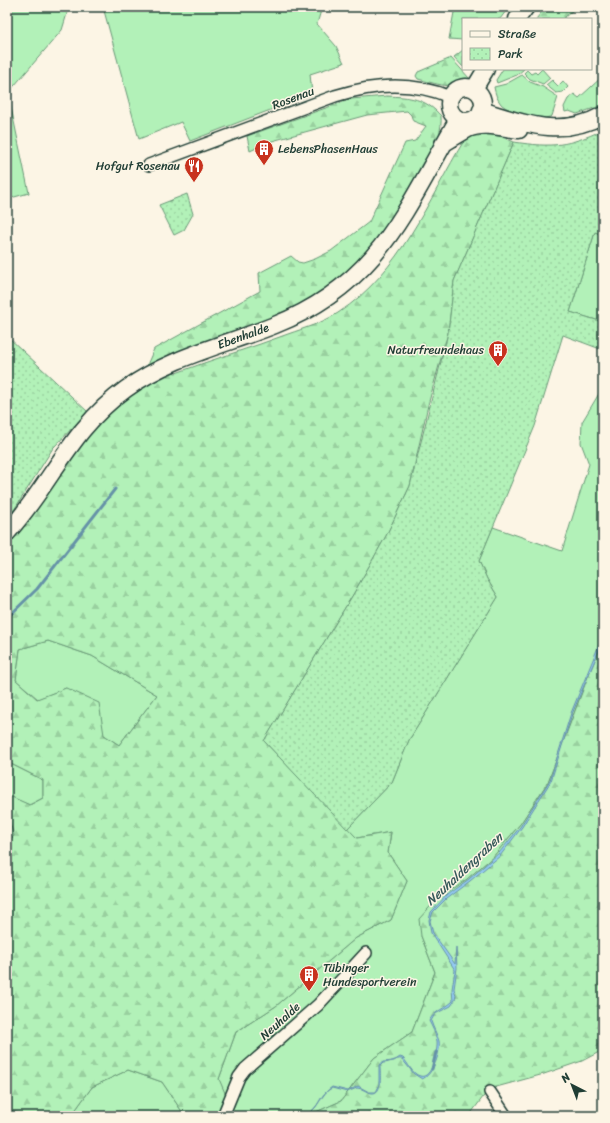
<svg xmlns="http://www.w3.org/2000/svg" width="610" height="1123" viewBox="0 0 610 1123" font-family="Sriracha,sans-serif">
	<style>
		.grass { fill: #b2f1b8; stroke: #689776 }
		.forest { fill: url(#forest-firs); stroke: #689776; fill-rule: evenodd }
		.park { fill: url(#park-dots); stroke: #689776 }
		.water { fill: #94cbf3; stroke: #6592a7 }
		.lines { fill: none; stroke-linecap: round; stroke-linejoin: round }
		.stream { stroke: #6592a7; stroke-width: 3 }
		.street-casing { stroke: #1f3d34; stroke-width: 14 }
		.secondary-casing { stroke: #1f3d34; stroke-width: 19 }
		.street { stroke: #fcf5e5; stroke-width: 11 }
		.secondary { stroke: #fcf5e5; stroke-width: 16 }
		.labels { text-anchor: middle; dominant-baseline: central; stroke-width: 3; stroke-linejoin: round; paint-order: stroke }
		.street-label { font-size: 12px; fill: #1f3d34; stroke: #fcf5e5 }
		.poi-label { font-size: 12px; fill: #1f3d34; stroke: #fcf5e5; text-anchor: start }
		.water-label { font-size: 13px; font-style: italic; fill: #36595a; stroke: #fcf5e5 }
	</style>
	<defs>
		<pattern id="forest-firs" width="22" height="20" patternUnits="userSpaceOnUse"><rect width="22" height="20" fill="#b2f1b8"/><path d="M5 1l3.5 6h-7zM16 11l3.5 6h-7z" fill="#99d09f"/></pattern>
		<pattern id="park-dots" width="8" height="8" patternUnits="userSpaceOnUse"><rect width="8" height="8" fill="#b2f1b8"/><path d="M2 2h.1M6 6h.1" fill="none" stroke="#99d09f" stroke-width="1.8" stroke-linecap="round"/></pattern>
	</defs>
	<rect width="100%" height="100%" fill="#fcf5e5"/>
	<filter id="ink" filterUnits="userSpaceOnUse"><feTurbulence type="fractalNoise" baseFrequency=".025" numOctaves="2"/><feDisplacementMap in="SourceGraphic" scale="8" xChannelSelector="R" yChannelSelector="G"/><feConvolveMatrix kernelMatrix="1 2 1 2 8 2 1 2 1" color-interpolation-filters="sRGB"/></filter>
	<g filter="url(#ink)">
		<path class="grass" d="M7,7H69L62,30L8,93L29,193L7,199Z
			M103,7H322L317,24L336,46L344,63L310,74L312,94L190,141L181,122L139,139Z
			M455,7H509L500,19H463V40L449,39Z
			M503,69H524L517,75L497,83L496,80Z
			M542,69L550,78L543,84L530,79L524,73L527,70L531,74L535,72L537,74Z
			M522,75L530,82L543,87L558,97L552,116C541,122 510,113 501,104C497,99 495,93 494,87L506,84Z
			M603,76V105L577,114L569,111L565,112L564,107L568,99L574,94L579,98Z
			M552,80L558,86L563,81L568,87L563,92L556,93L546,85Z
			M595,232L603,235V322L570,312Z
			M603,387V642L589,674L548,782L521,823L493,857L467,879L421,936L435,972L412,1032L374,1058L341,1101L307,1116H224L219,1079L236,1032L276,1006L356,938L391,920L407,881L388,853L391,832L357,838L347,829L392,782L409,740L498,597L487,579L479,561L493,527L562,551L589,464L581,443L582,422Z
			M48,641L92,656L157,695L119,745L104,735L66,688L38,699L16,680L20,649Z
			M7,762L43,780V798L29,805L7,795Z
			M7,812L14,836L7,843Z
			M128,1070L162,1082L185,1116H75L74,1112L92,1087Z
			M7,1110L29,1116H7Z"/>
		<path class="forest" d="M546,7H576L563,19H536Z
			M463,50V67L454,57Z
			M451,58L470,79C456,92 434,83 418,79L416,76L418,72Z
			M387,96C410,97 425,98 441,116C443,141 425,163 413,184C402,205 390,228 375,246C316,314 228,335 147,365L154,349L260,291L259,273L291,256L298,262L303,263L315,259L331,251L369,222L405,143L415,141L426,126L413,121L411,115L407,111L367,115L272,141L250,151L247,136L351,99Z
			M488,131L514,142L454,281L448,333L428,405L410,486L386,536L354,593L264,741L357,838L391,832L388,853L407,881L391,920L356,938L276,1006L236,1032L219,1079L228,1100L224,1116H185L162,1082L128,1070L92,1087L74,1112L75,1116H29L7,1110V843L14,836L7,812V795L30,805L43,798V780L7,762V533L71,444L160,369L176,373C213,359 251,348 288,334C305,328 322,323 338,313C401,272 428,200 465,139ZM48,641L92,656L157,695L119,745L104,735L99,703L66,688L37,699L16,680L20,649Z
			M603,642V1050L582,1061L544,1074L489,1089L469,1116H307L341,1101L374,1058L412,1032L435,972L421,936L419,919L437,899L467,879L493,857L521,823L548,782L589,674Z"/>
		<path class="park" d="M603,130V235L595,232L570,312L603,322V350L563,335L535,426L479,561L487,579L498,597L409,740L392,782L347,829L264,741L354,593L386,536L410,486L448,333L454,281L514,142C553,148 568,146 603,130Z
			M187,194L193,214L184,230L174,235L159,205Z
			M7,336L88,412L53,448L14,510L7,518Z"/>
		<path class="water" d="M603,635V641L572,714L551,781L522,827L500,856L470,881L446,899L433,912L430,921L433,933L455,964L456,947L457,968L454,989L456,995L455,1000L451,1006L435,1014L431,1021C433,1028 437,1034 439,1041C441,1052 433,1075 422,1079L414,1074L402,1059C396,1058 390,1063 383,1063L380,1066C380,1073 383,1094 372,1093C367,1093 363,1088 357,1088L347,1092L332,1088C314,1097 323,1115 294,1116C298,1115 303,1116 307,1114C319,1108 321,1094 332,1087L348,1091L358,1086L369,1092H376L379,1086V1065L383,1062L394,1061L400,1057L403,1058C408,1063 412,1074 420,1076C432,1080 438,1050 437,1041C436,1034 432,1027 429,1021C435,1010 445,1009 453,1001L452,989L455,970L431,933L429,920L431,912L448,894L469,879L499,853L520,827L550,780L571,713Z"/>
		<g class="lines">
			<path class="stream" d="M7,618L37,589L115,489
				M432,1069L436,1052"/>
			<g class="street-casing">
				<path id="street" d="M149,165L335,96C373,84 413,81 450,97
					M490,1092L506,1116
					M223,1116L239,1077L245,1069L318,1005L366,953"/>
			</g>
			<g class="secondary-casing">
				<path id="secondary" d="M517,19L526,7
					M449 104a17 17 0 1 1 34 0a17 17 0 1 1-34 0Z
					M474,89L486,69
					M481,110C524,123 560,139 603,115
					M443,144C451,139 459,134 468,129C483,122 503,128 519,130
					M7,533C51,485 70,429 126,389C170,357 225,345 275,325C380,283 405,209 458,119"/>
			</g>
			<use href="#street" class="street"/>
			<use href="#secondary" class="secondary"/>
		</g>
	</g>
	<defs>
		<g id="building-pin" transform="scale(1)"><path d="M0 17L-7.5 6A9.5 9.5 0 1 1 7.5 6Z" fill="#c8321e" stroke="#fcf5e5"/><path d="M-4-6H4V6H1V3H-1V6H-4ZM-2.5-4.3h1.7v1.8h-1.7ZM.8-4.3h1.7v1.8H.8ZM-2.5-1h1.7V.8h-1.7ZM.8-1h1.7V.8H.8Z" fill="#fff"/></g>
		<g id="restaurant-pin" transform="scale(1)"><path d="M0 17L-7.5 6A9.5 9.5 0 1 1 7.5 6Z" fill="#c8321e" stroke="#fcf5e5"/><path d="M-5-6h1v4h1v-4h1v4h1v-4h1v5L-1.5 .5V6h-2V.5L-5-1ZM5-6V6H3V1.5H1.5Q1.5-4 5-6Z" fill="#fff"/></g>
	</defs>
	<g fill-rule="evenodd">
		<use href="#building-pin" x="264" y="149"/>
		<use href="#restaurant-pin" x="194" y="166"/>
		<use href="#building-pin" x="498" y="350"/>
		<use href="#building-pin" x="309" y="975"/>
	</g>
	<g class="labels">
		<g class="street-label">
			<text transform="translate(293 98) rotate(-21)">Rosenau</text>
			<text transform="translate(243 336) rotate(-20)">Ebenhalde</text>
			<text transform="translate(280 1021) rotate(-42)">Neuhalde</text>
		</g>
		<g class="poi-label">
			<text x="278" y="149">LebensPhasenHaus</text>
			<text x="180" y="166" text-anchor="end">Hofgut Rosenau</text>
			<text x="484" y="350" text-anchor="end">Naturfreundehaus</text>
			<text x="323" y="968">Tübinger<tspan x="323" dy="14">Hundesportverein</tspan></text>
		</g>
		<g class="water-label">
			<text transform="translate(464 869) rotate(-43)">Neuhaldengraben</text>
		</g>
	</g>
	<rect width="610" height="1123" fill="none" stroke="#fcf5e5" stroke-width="24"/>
	<rect x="12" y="12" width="586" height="1099" fill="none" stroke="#1f3d34" stroke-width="1.5" filter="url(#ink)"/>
	<rect x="462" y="18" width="130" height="52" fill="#fcf5e5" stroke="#a4ab9e"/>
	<rect x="470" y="31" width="20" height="6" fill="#fcf5e5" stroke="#a4ab9e"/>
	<text x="498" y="38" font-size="12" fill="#1f3d34">Straße</text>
	<rect x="470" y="48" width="20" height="12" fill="url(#park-dots)" stroke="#a4ab9e"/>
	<text x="498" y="58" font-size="12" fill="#1f3d34">Park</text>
	<g transform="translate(572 1085) rotate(318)" stroke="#fcf5e5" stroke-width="3" paint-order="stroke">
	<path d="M0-3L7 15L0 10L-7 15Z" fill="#1f3d34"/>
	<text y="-6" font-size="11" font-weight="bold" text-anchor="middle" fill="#1f3d34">N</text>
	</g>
</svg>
